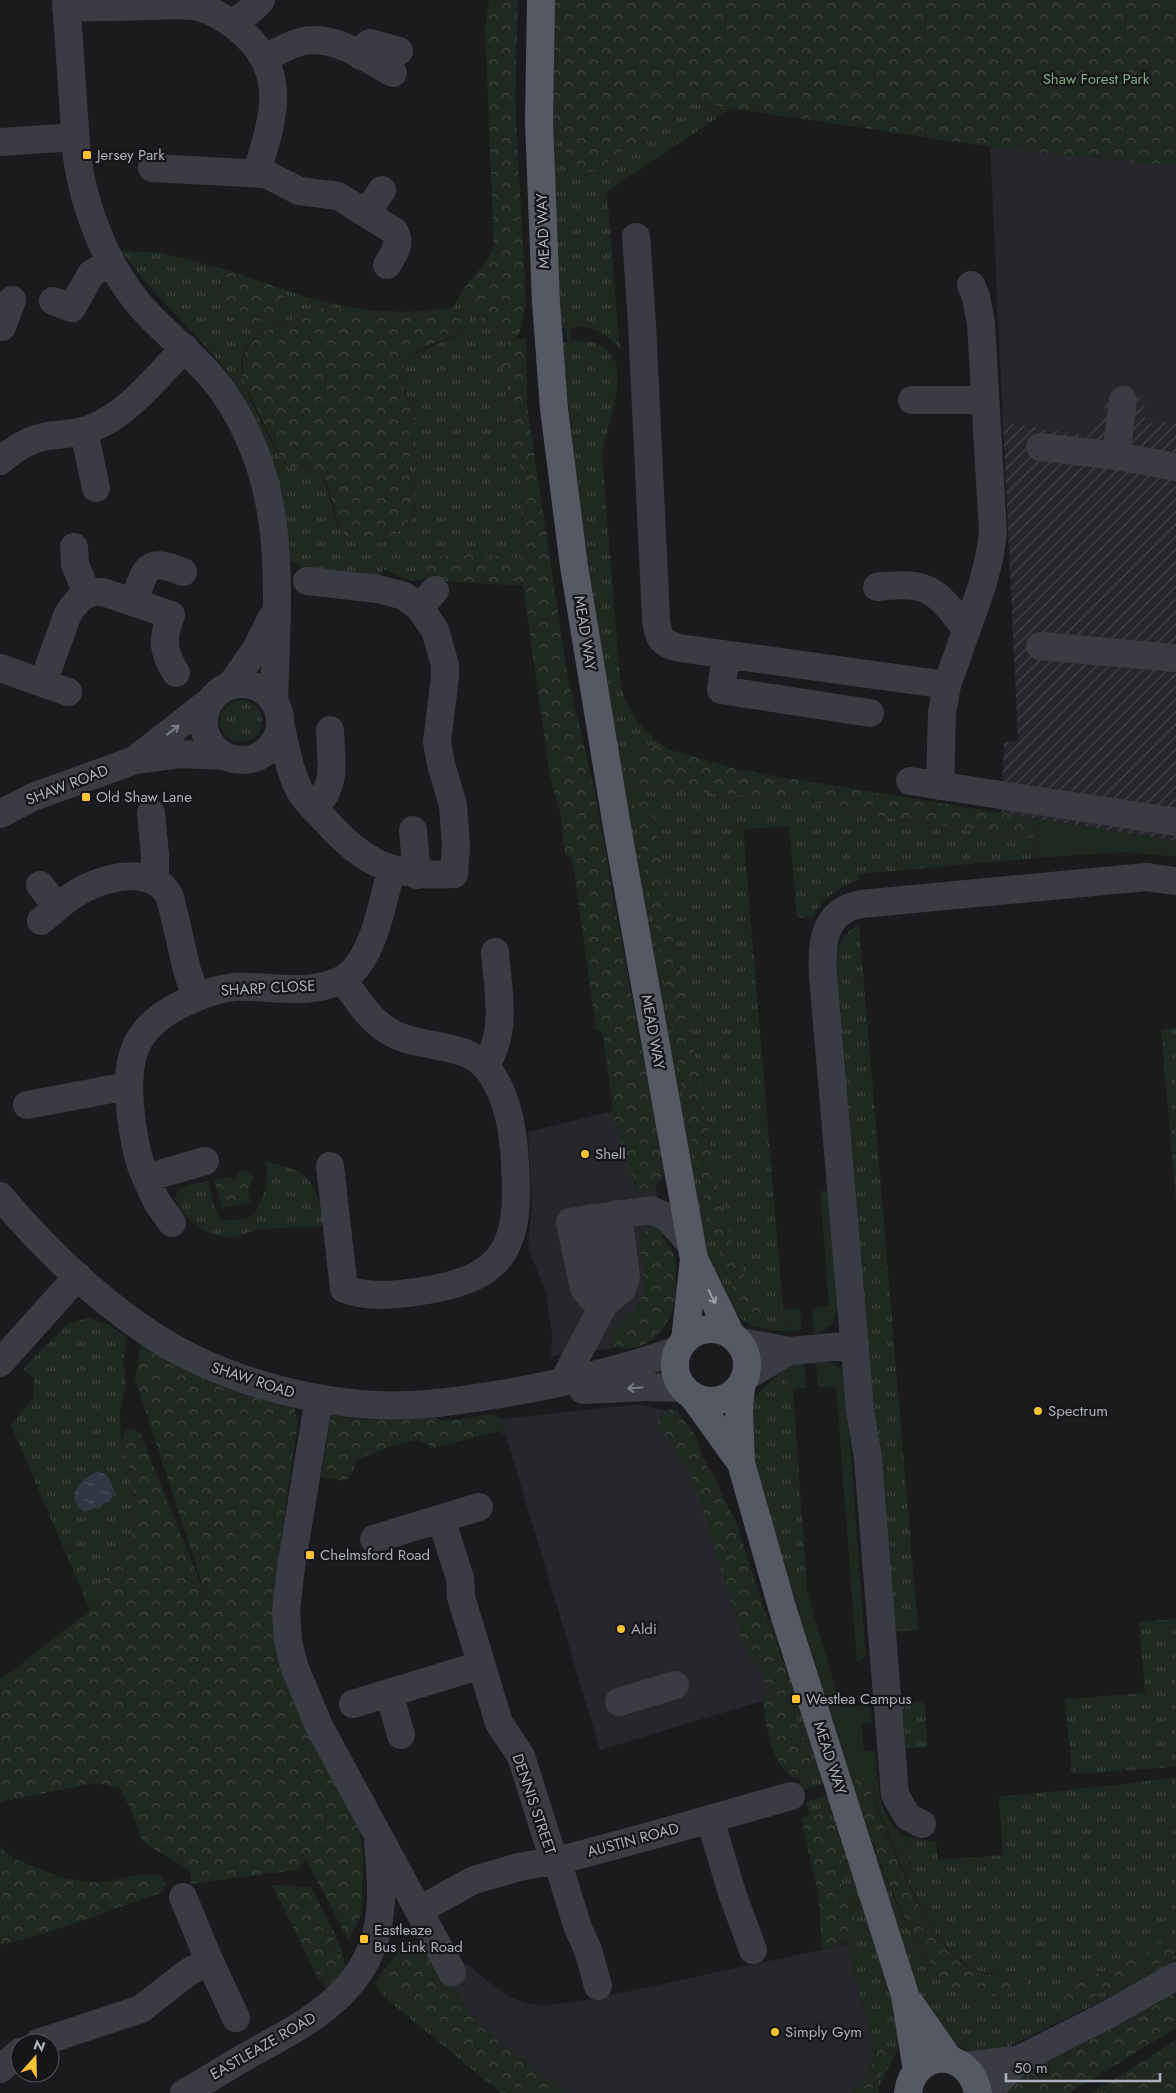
<svg xmlns="http://www.w3.org/2000/svg" width="1176" height="2093" viewBox="0 0 1176 2093" font-family="Jost,sans-serif">
	<style>
		.built { fill: #27262a }
		.industrial { fill: url(#industrial-furrows) }
		.grass { fill: url(#grass-tufts); fill-rule: evenodd }
		.forest { fill: url(#forest-crowns) }
		.garden { fill: #202921 }
		.water { fill: url(#water-ripples) }
		.lines { fill: none; stroke-linecap: round; stroke-linejoin: round }
		.minor { stroke: #3b3c43; stroke-width: 28 }
		.major { stroke: #575962; stroke-width: 28 }
		.oneway { stroke: #797c87 }
		.oneway2 { stroke: #9b9fac }
		.poi-dot { fill: #ffc231; stroke: #161518; stroke-width: 2 }
		.labels { text-anchor: middle; dominant-baseline: central; stroke-width: 4.5; stroke-linejoin: round; paint-order: stroke }
		.park-label { font-size: 15px; fill: #81aa86; stroke: #161518 }
		.poi-label { font-size: 15px; fill: #acb1be; stroke: #161518; text-anchor: start }
		.street-label { font-size: 15px; fill: #acb1be; stroke: #161518 }
	</style>
	<defs>
		<pattern id="industrial-furrows" width="10" height="10" patternUnits="userSpaceOnUse" patternTransform="scale(1.25)"><rect width="10" height="10" fill="#27262a"/><path d="M-1 1l2-2M0 10L10 0M9 11l2-2" fill="none" stroke="#444347"/></pattern>
		<pattern id="grass-tufts" width="24" height="20" patternUnits="userSpaceOnUse" patternTransform="scale(1.25)"><rect width="24" height="20" fill="#202921"/><path d="M3 7l-1-3M5 7V3M7 7l1-3M15 17l-1-3M17 17v-4M19 17l1-3" fill="none" stroke="#3e463f"/></pattern>
		<pattern id="forest-crowns" width="20" height="18" patternUnits="userSpaceOnUse" patternTransform="scale(1.25)"><rect width="20" height="18" fill="#202921"/><path d="M2 6a3 3 0 1 1 6 0M12 15a3 3 0 1 1 6 0" fill="none" stroke="#3e463f"/></pattern>
		<pattern id="water-ripples" width="26" height="14" patternUnits="userSpaceOnUse" patternTransform="scale(1.25)"><rect width="26" height="14" fill="#2f3943"/><path d="M2 4q2-2 4 0t4 0M15 11q2-2 4 0t4 0" fill="none" stroke="#4a535c"/></pattern>
	</defs>
	<rect width="100%" height="100%" fill="#1b1a1d"/>
	<path class="built" d="M990,147L1176,166V421L1146,423L1144,396L1107,399L1102,420L1086,433L1078,434L1003,422Z
		M613,1111L618,1133L628,1157L656,1182L661,1255L622,1347L551,1356L552,1335L546,1293L528,1248L532,1205L528,1132Z
		M640,1404L667,1411L679,1420L714,1475L734,1521L785,1694L600,1750L501,1419Z
		M847,1944L872,2040L873,2058L868,2073L852,2093H565L475,2022L445,1976L468,1964L485,1979L508,1996L524,2003L544,2006L593,1999Z"/>
	<path class="industrial" d="M1144,396L1146,423L1176,421V841L1001,813L1004,742L1018,741L1003,422L1078,434L1086,433L1102,420L1106,399Z"/>
	<path class="grass" d="M696,103L730,109L607,192L619,342L623,352C607,335 595,324 570,328L571,341C648,337 608,414 602,456L620,678C625,711 643,732 670,751L654,745L642,746L632,791L652,790L790,797L897,819L1034,839L1037,858L859,874V880C839,887 823,897 814,917L797,918L789,826L743,829L785,1331C773,1330 758,1329 747,1323C731,1314 713,1274 706,1257C685,1133 663,1009 641,886C609,705 579,525 562,342H567L566,328H562L556,224L553,125L575,170H597Z
		M122,251L162,253L228,270L220,293L231,320L252,326L279,311L286,290C347,311 389,316 453,308L460,294L491,330L520,331L516,338L508,341L502,366L506,374L514,446L523,478L521,513L524,557L426,560L424,578L411,581L383,569L379,580L312,572L289,560C283,481 267,415 212,354C182,319 148,289 122,251ZM322,308L366,315L459,310L465,312L463,332L409,357L403,366L402,380L415,421L409,464L415,508L411,521L384,541L337,523L324,478L319,472L285,464C273,449 241,385 241,367C240,352 250,340 262,333C279,322 304,318 322,308Z
		M220 721a21 21 0 1 1 42 0a21 21 0 1 1-42 0Z
		M859,924L918,1630L890,1632L835,962C837,943 844,934 859,924Z
		M1176,1028V1202L1161,1030Z
		M265,1162C310,1169 317,1183 325,1226C302,1227 278,1227 256,1230C248,1231 241,1236 233,1237C208,1239 185,1220 175,1199C177,1184 195,1184 208,1181L216,1212L221,1220L232,1221L249,1217L256,1212L266,1188L267,1169Z
		M88,1318L110,1325L125,1336L127,1341L123,1360L126,1384L120,1411L121,1443L129,1465L136,1503L134,1530L105,1577L90,1610L11,1425L33,1398L34,1378L23,1369L67,1324Z
		M779,1374L793,1389L807,1591L794,1595L761,1488L751,1447L749,1407L754,1397Z
		M775,1619L827,1783L802,1790L799,1778L806,1776L813,1767L797,1719L785,1694C794,1671 777,1642 768,1621Z
		M1176,1619V1767L1072,1774L1065,1699L1145,1693L1139,1622Z
		M924,1701L928,1747L900,1749L896,1702Z
		M1176,1777V1935L1138,1956L1101,1973L1075,1978L1081,2003L1176,1955V1960L1100,2002L1007,2047L988,2053L969,2051L959,2046L945,2033L916,1989L852,1785L881,1867L901,1914L930,1966L982,1996L1016,1992L1027,1988L1016,1978L997,1976L972,1969L955,1956L937,1935L923,1912L904,1873L910,1867L907,1837L936,1842L938,1860L1003,1855L999,1797L1116,1785Z
		M830,1794L898,2009L900,2044L879,2087V2093H877L879,2079L883,2070L876,2048L868,2078L857,2093H852L868,2073L873,2058L872,2040L847,1944L853,1941L851,1906L843,1893L841,1880L842,1859L828,1810L810,1816L806,1802Z
		M325,1915C331,1927 350,1960 344,1974C341,1980 333,1987 328,1992L317,1976L337,1963L336,1950Z
		M385,1969L395,1991L443,2034L523,2093H501L388,2000L375,1985L376,1980Z
		M1121,2075L1117,2084L1118,2093H1090Z"/>
	<path class="forest" d="M489,0H518L515,99L526,304L520,331L491,330L460,294C470,279 489,262 494,245L485,30Z
		M554,0H1176V166L990,147L697,103L597,170H575L553,125L550,106Z
		M228,270L286,290L279,311L252,326L231,320L220,293Z
		M331,307L366,315L459,310L465,312L470,318L468,327L463,332C448,338 410,351 404,364C395,383 413,405 415,423C417,437 409,450 409,464C409,493 427,511 397,532C392,536 386,540 381,542C330,554 339,504 324,478C317,464 292,473 281,459L244,382C232,326 287,328 322,308Z
		M516,338L526,339L527,405L568,679L593,783L636,1021L666,1172L660,1181L646,1192L636,1191L633,1186L628,1157L618,1133L613,1111L603,1035L596,1028L572,858L565,854L561,816L550,777L523,586C490,583 458,584 424,578L426,560L430,558L465,554L524,557L521,513L523,478L514,446L506,374L498,358L504,352L508,341Z
		M654,745L740,770L1031,818L1034,839L897,819L790,797L652,790L632,791C628,767 622,747 654,745Z
		M642,795L648,799L654,816L719,1193C727,1222 734,1253 747,1282C753,1294 764,1302 765,1315L761,1319L748,1312L734,1290L716,1244L707,1212L688,1121L633,800L635,796Z
		M243,1170L251,1173L253,1177L248,1190L251,1202L222,1208L214,1180L230,1177L235,1178L239,1171Z
		M655,1227L662,1228C662,1241 665,1239 671,1248C675,1254 676,1263 676,1270C676,1282 677,1294 674,1305C668,1331 640,1360 612,1344C612,1323 632,1319 640,1302C648,1284 641,1255 639,1236Z
		M141,1345L276,1397L294,1408L298,1422L278,1558L274,1616L358,1816L363,1854V1902L361,1915L349,1941L306,1860L296,1870L191,1884L190,1871L143,1842L132,1812L120,1788L95,1783L5,1801L0,1804V1679L12,1671L90,1610L105,1577L134,1530L136,1503L129,1465L121,1443L125,1430L133,1429L140,1433L207,1599L135,1378Z
		M673,1409L677,1410L695,1435L707,1469L735,1519L768,1621L786,1668L788,1681L785,1694L797,1719L813,1767C811,1773 807,1778 799,1778C774,1779 761,1713 764,1694L769,1692L759,1662L751,1664L693,1479L665,1435L657,1427C659,1415 661,1413 673,1409Z
		M492,1414L501,1419L505,1436L499,1431L430,1449L429,1445L418,1440L392,1446L356,1460L353,1473L345,1481L321,1477L331,1415L366,1420L435,1415L439,1420L461,1419Z
		M856,1780L867,1782C888,1835 921,1938 970,1968C987,1978 1009,1976 1027,1980L1028,1988C1003,1998 969,2001 947,1984C934,1974 926,1957 918,1944C890,1893 871,1839 852,1785Z
		M828,1810C835,1826 841,1841 842,1859C842,1867 840,1875 841,1882C845,1906 862,1915 853,1941L822,1949L818,1893L801,1818Z
		M0,1846L12,1858L60,1877L97,1883L145,1874L159,1875L166,1883L163,1892C109,1910 56,1933 0,1945Z
		M272,1885L311,1887C324,1911 335,1935 337,1963L317,1976Z
		M1176,1935V1955L1081,2003L1064,2001L1068,1984L1075,1978L1101,1973L1138,1956Z
		M411,1941L421,1942L475,2022L565,2093H523L443,2034L395,1991L385,1969L397,1954Z
		M1176,1988V2028L1070,2093H1003L1007,2086L1031,2069Z
		M1176,2040V2093H1118L1117,2084L1121,2075Z
		M878,2046L892,2048V2054L879,2079L877,2093H857L868,2078Z"/>
	<path class="garden" d="M1031,818L1176,841V857L1125,852L1037,858Z
		M820,1190L828,1193L838,1306L832,1325L814,1335L812,1308L829,1306Z
		M800,1309L802,1330L785,1331L783,1310Z
		M815,1358C828,1361 840,1363 845,1376L866,1656L857,1662L836,1387H818Z
		M804,1361L806,1388L793,1389L779,1374L792,1365Z
		M807,1591L841,1707L866,1705L871,1708L872,1723L862,1724L864,1751H875C878,1783 877,1818 907,1837L910,1867L904,1873L867,1782L856,1780L852,1785L794,1595Z"/>
	<path class="water" d="M98,1471C109,1475 111,1481 114,1491L110,1501L85,1512C62,1498 81,1478 98,1471Z"/>
	<g class="lines">
		<path class="minor" d="M66,0L77,158C85,210 105,262 138,303C164,334 198,357 222,390C290,486 277,591 274,701
			M66,8C94,7 122,7 150,6C164,6 178,4 192,6C208,8 223,17 236,27C290,70 274,115 257,172
			M232,24L251,10L261,0
			M361,56L367,45L370,43L399,51
			M266,58C277,52 288,45 300,42C333,33 365,58 393,73
			M0,142L75,137
			M152,168L266,174L299,191L338,196L394,231C402,243 394,254 387,265
			M367,213L382,190
			M636,237L642,323L656,619C659,639 660,642 679,648L947,685
			M53,301L72,308L91,274L111,261
			M0,326L2,327L12,300
			M912,400H985
			M84,431L96,488
			M1040,447L1116,456L1176,467
			M1116,456L1123,400
			M0,461C14,449 29,439 47,436C62,434 78,434 92,428C129,414 157,376 185,348
			M74,547L75,564L87,594
			M877,587C929,581 936,590 966,629
			M134,602C145,570 145,556 183,572
			M420,608L435,590
			M1040,646L1176,658
			M726,655L721,690L870,713
			M0,668L68,692
			M43,683L67,616L71,609L81,597L94,592H103L171,615C162,640 162,650 176,673
			M204 722a38 38 0 1 1 76 0a38 38 0 1 1-76 0Z
			M230,686L256,649L272,617
			M280,724C286,746 289,772 300,791C306,802 317,811 325,820C365,865 395,878 454,874L456,846L453,805L441,764L437,742L445,677V665L435,630L420,608L404,596L378,589L307,581
			M137,758L210,701
			M910,781L1176,822
			M940,786L942,713L947,685L982,586L989,559L993,533L981,323L976,297L971,285
			M314,808C338,785 331,761 330,730
			M151,813L155,855V880
			M0,814L33,797L135,760L180,754L225,756
			M413,830L417,875
			M40,885L57,907
			M41,921C55,909 70,895 88,887C114,875 155,867 170,897L187,970L196,997
			M485,1066C508,1032 498,991 495,952
			M27,1105L128,1086
			M205,1161L146,1178C137,1159 134,1138 131,1116C125,1062 130,1028 184,1003C200,995 216,989 234,987C269,985 310,997 343,979C373,962 383,901 391,870
			M330,1166L344,1289C370,1298 396,1295 422,1291C509,1278 520,1243 515,1162C513,1130 508,1098 490,1072C468,1040 420,1050 390,1032C369,1020 356,998 343,979
			M146,1178L157,1202L172,1223
			M0,1196C52,1258 128,1330 203,1363C252,1385 306,1399 360,1404C412,1409 466,1400 518,1391C572,1381 626,1369 678,1350
			M604,1304L591,1297L584,1289L570,1222L651,1210L667,1217L691,1244
			M604,1304L622,1289L626,1277L618,1214
			M737,1341L789,1351L855,1345
			M0,1363L78,1276
			M745,1377L789,1351
			M563,1382L604,1304L603,1278L591,1218
			M583,1390L647,1387L684,1388
			M319,1398L291,1567L286,1610L288,1641L294,1666L319,1726L452,1972
			M441,1519L460,1578L461,1597L499,1723L521,1756L554,1861
			M374,1539L479,1507
			M619,1702L675,1685
			M353,1704L389,1693
			M401,1735L389,1693L481,1665
			M710,1819L732,1893L753,1950
			M922,1824L908,1817L895,1795L868,1459L860,1409L823,976C821,944 823,911 861,904L1146,877L1176,881
			M557,1860L578,1928L588,1950L598,1986
			M419,1910L474,1880L519,1867L568,1858L650,1836L791,1796
			M209,1960L236,2018
			M38,2043L141,2009L187,1973L209,1960L183,1897
			M965,2066L1020,2059
			M0,2069L20,2052
			M184,2093C207,2081 228,2066 250,2054C311,2021 373,1989 380,1912C383,1889 380,1865 378,1843
			M987,2093L1020,2059L1109,2014L1176,1976"/>
		<path class="major" d="M541,0L539,122L546,302L554,409L574,566L617,827L694,1259L731,1335
			M675 1365a36 36 0 1 1 72 0a36 36 0 1 1-72 0Z
			M685,1340L694,1259
			M741,1385L739,1412L741,1463L782,1607L905,1995L917,2071
			M692,1395L741,1463
			M910,2003L949,2059
			M908,2093C914,2047 970,2048 978,2093"/>
	</g>
	<defs><path id="oneway-shaft" d="M-6 0H5M1.5-3L5.5 0L1.5 3" fill="none" stroke-width="1.6" stroke-linecap="round" stroke-linejoin="round" transform="scale(1.25)"/></defs>
	<g class="oneway">
		<use href="#oneway-shaft" transform="translate(173 730) rotate(-38)"/>
		<use href="#oneway-shaft" transform="translate(635 1388) rotate(177)"/>
	</g>
	<use class="oneway2" href="#oneway-shaft" transform="translate(712 1297) rotate(64)"/>
	<g class="poi-dot">
		<rect x="82" y="150" width="10" height="10" rx="2.5"/>
		<rect x="81" y="792" width="10" height="10" rx="2.5"/>
		<circle cx="585" cy="1154" r="5"/>
		<circle cx="1038" cy="1411" r="5"/>
		<rect x="305" y="1550" width="10" height="10" rx="2.5"/>
		<circle cx="621" cy="1629" r="5"/>
		<rect x="791" y="1694" width="10" height="10" rx="2.5"/>
		<rect x="359" y="1934" width="10" height="10" rx="2.5"/>
		<circle cx="775" cy="2032" r="5"/>
	</g>
	<g class="labels">
		<g class="park-label">
			<text x="1096" y="79">Shaw Forest Park</text>
		</g>
		<g class="poi-label">
			<text x="97" y="155">Jersey Park</text>
			<text x="96" y="797">Old Shaw Lane</text>
			<text x="595" y="1154">Shell</text>
			<text x="1048" y="1411">Spectrum</text>
			<text x="320" y="1555">Chelmsford Road</text>
			<text x="631" y="1629">Aldi</text>
			<text x="806" y="1699">Westlea Campus</text>
			<text x="374" y="1930">Eastleaze<tspan x="374" dy="17">Bus Link Road</tspan></text>
			<text x="785" y="2032">Simply Gym</text>
		</g>
		<g class="street-label">
			<text transform="translate(543 231) rotate(-92)">MEAD WAY</text>
			<text transform="translate(585 633) rotate(81)">MEAD WAY</text>
			<text transform="translate(67 785) rotate(-21)">SHAW ROAD</text>
			<text transform="translate(268 988) rotate(-3)">SHARP CLOSE</text>
			<text transform="translate(653 1032) rotate(80)">MEAD WAY</text>
			<text transform="translate(253 1380) rotate(18)">SHAW ROAD</text>
			<text transform="translate(830 1758) rotate(72)">MEAD WAY</text>
			<text transform="translate(534 1804) rotate(71)">DENNIS STREET</text>
			<text transform="translate(633 1840) rotate(-15)">AUSTIN ROAD</text>
			<text transform="translate(263 2046) rotate(-30)">EASTLEAZE ROAD</text>
		</g>
	</g>
	<g transform="translate(35 2058) rotate(20)"><circle r="24" fill="#161518" stroke="#52535a"/>
	<path d="M0-4L9 19L0 12L-9 19Z" fill="#ffc231"/>
	<text y="-8" font-size="14" font-weight="bold" text-anchor="middle" fill="#acb1be">N</text>
	</g>
	<path d="M1006 2073v8h154v-8" fill="none" stroke="#acb1be" stroke-width="2.5"/>
	<text x="1014" y="2073" font-size="15" fill="#acb1be" stroke="#161518" stroke-width="4" paint-order="stroke">50 m</text>
</svg>
